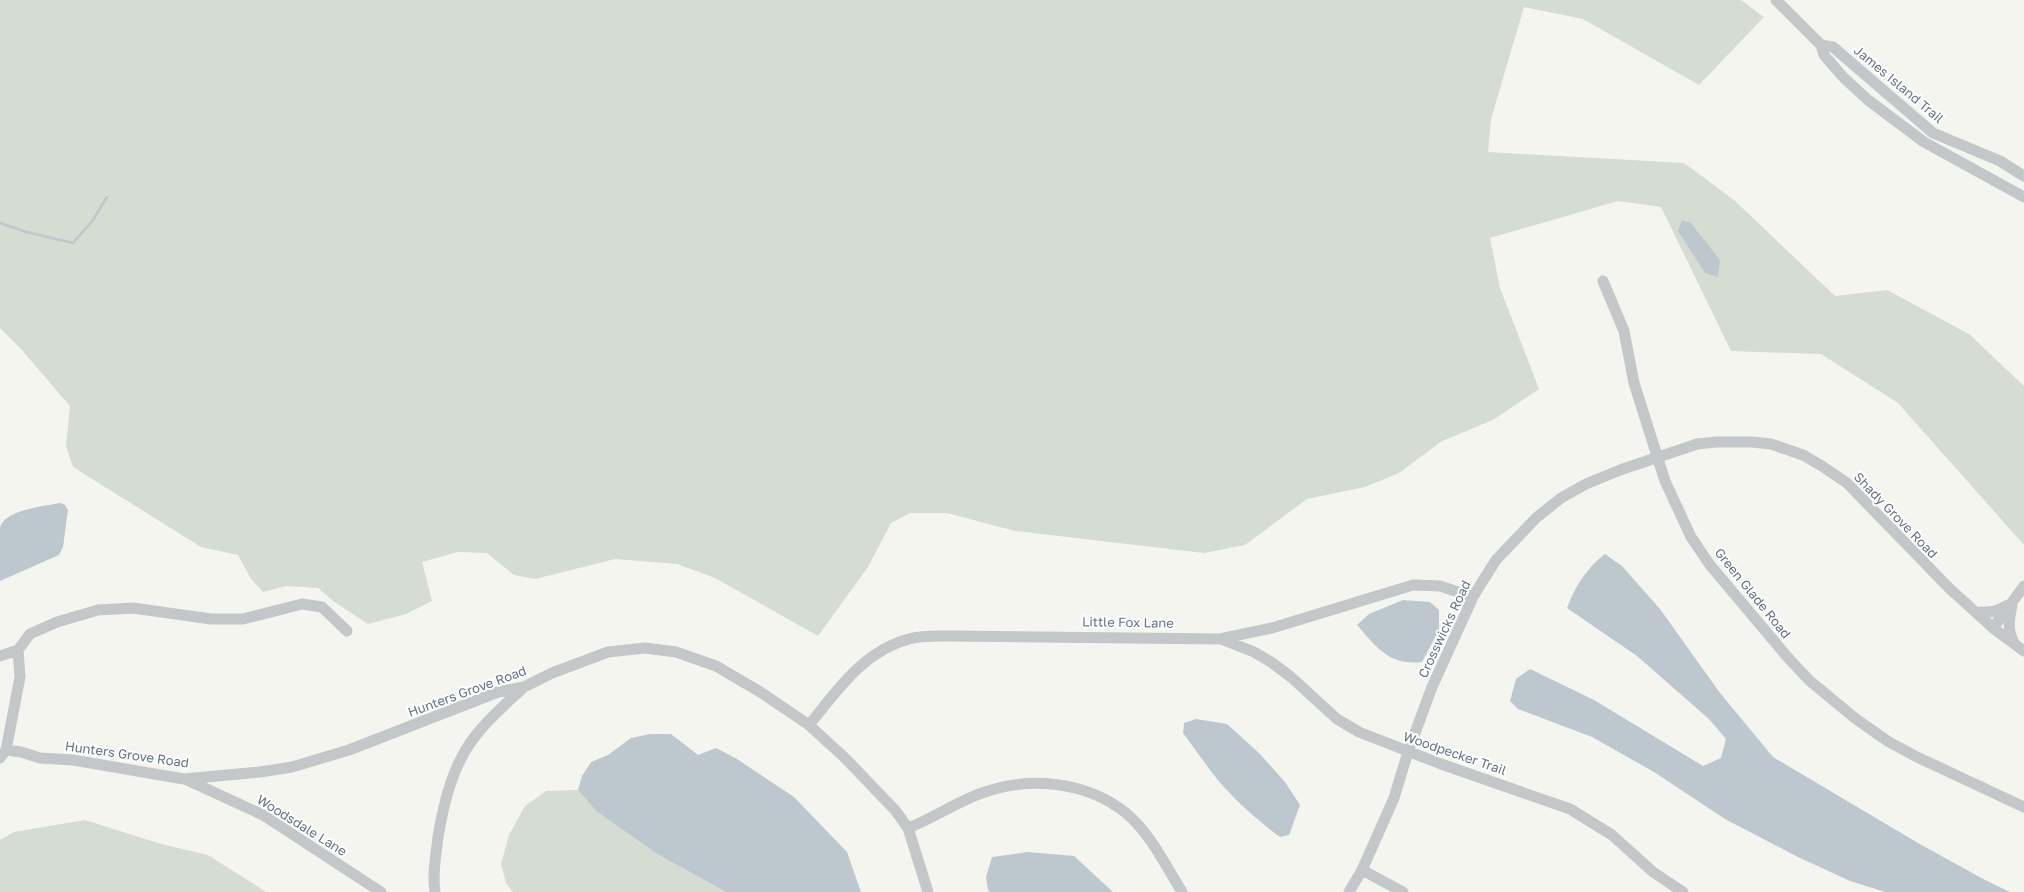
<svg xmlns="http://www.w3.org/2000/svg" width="2024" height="892" viewBox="0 0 2024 892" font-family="'Golos Text',sans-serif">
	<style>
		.green { fill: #d5dcd1 }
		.water { fill: #bcc8cd }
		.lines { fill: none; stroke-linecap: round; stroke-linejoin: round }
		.stream { stroke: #bcc8cd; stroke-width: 2.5 }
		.minor { stroke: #c3c7ca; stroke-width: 11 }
		.labels { text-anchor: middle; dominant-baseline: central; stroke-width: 4; stroke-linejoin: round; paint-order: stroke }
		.street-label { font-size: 13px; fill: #617483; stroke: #fff }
	</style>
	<rect width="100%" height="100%" fill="#f5f5f0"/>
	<path class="green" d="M0,0H1741L1764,17L1699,85L1583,19L1524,7L1491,119L1488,152L1684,163L1734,200L1835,296L1887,290L1969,334L2024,386V545L1898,403L1821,354L1731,351L1661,207L1618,201L1490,238L1500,288L1539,389L1493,420L1442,441L1399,473L1365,487L1307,499L1245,545L1204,553L1015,531L947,513H910L891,523L868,567L818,636L715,578L677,564L615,559L535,579L514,575L487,553L458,552L422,562L432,601L406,614L368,624L333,601L318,588L286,586L263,592L251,579L238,555L201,547L73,467L66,446L70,406L21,349L0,328Z
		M578,790L596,811L657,854L726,892H513L506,883L501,864L509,835L525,806L546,791Z
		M85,820L161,844L208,855L266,892H0V840L14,832Z"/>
	<path class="water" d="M1682,220L1691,223L1720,260L1718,277L1705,273L1678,231Z
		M60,503L65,505L68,510L63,547L59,555L0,581C0,567 0,540 0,528C4,510 44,506 60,503Z
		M1605,554L1622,566L1660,609L1720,693L1773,757L1918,843L1985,880L2010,892H1885L1850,881L1798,857L1725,819L1654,772L1592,737L1518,709L1510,701L1516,679L1530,669L1594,700L1703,766L1721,758L1726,739L1709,719L1637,656L1567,608C1575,586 1587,568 1605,554Z
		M1403,600L1430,602L1439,610V630L1422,662C1390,666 1377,648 1357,625L1369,614Z
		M1196,719L1227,724L1259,753L1285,782L1300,805L1289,835L1280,837C1253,817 1224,791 1205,763C1197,753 1191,743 1183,733L1184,723Z
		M650,734H671L698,755L716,748L737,759L794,797L847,852L861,892H726L657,854L596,811L578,790L582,776L591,762L608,755L631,738Z
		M1028,852L1074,856L1113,892H990L988,890L986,877L992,857Z"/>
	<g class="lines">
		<path class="stream" d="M0,223L26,232L73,243L93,220L107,197"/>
		<path class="minor" d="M1776,0L1821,45L1824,55L1844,78L1868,100L1924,142L2024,197
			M1821,45L1833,47L1933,133L2000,161L2024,176
			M1603,281L1624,331L1634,383L1665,481L1691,537L1710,565L1790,660L1810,681L1856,719L1889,742L1917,757L2024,807
			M2012,605C2009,620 2007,629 2014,643
			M1976,612C1989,613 1997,612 2008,605
			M1993,628L2024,586
			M1221,639L1254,652L1271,662L1291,677L1337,719L1359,732L1441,764L1570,809L1612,835L1653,872L1683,892
			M18,650L30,634L57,622L98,610L133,608L211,619H243L302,604L322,607L347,631
			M0,656L18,650L20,677L6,750L0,758
			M809,725C837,691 863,651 909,639C923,635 937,636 951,636L1220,639L1272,628L1413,585L1440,586L1473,597
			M6,750L21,752L40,758L73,760L184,779L260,772L292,767L349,750L498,692L524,687L552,673L608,652L645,648L676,652L716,666L762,693L809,725L845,758L895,810L908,828L928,892
			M185,779L263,815L381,892
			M908,828C934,818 956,802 982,793C1029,776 1086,781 1126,813C1150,833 1166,866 1182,892
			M1362,870L1403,892
			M435,892C432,874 436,856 438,837C444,801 453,764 476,735C490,717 508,702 524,687
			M1349,892L1362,870L1394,798L1408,752L1432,687L1473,597L1482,582L1496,560L1536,518L1561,498L1586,484L1620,470L1697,444L1716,442H1752L1771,444L1803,455L1822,466L1847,483L1949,588L1993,628L2024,651"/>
	</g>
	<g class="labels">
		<g class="street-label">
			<text transform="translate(1899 84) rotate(40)">James Island Trail</text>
			<text transform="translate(1896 515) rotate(46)">Shady Grove Road</text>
			<text transform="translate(1753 593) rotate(51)">Green Glade Road</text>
			<text transform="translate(1128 622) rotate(1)">Little Fox Lane</text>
			<text transform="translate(1444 629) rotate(-65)">Crosswicks Road</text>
			<text transform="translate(467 691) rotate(-20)">Hunters Grove Road</text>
			<text transform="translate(1455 753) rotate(19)">Woodpecker Trail</text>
			<text transform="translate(127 754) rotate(8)">Hunters Grove Road</text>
			<text transform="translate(302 825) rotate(32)">Woodsdale Lane</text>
		</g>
	</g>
</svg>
